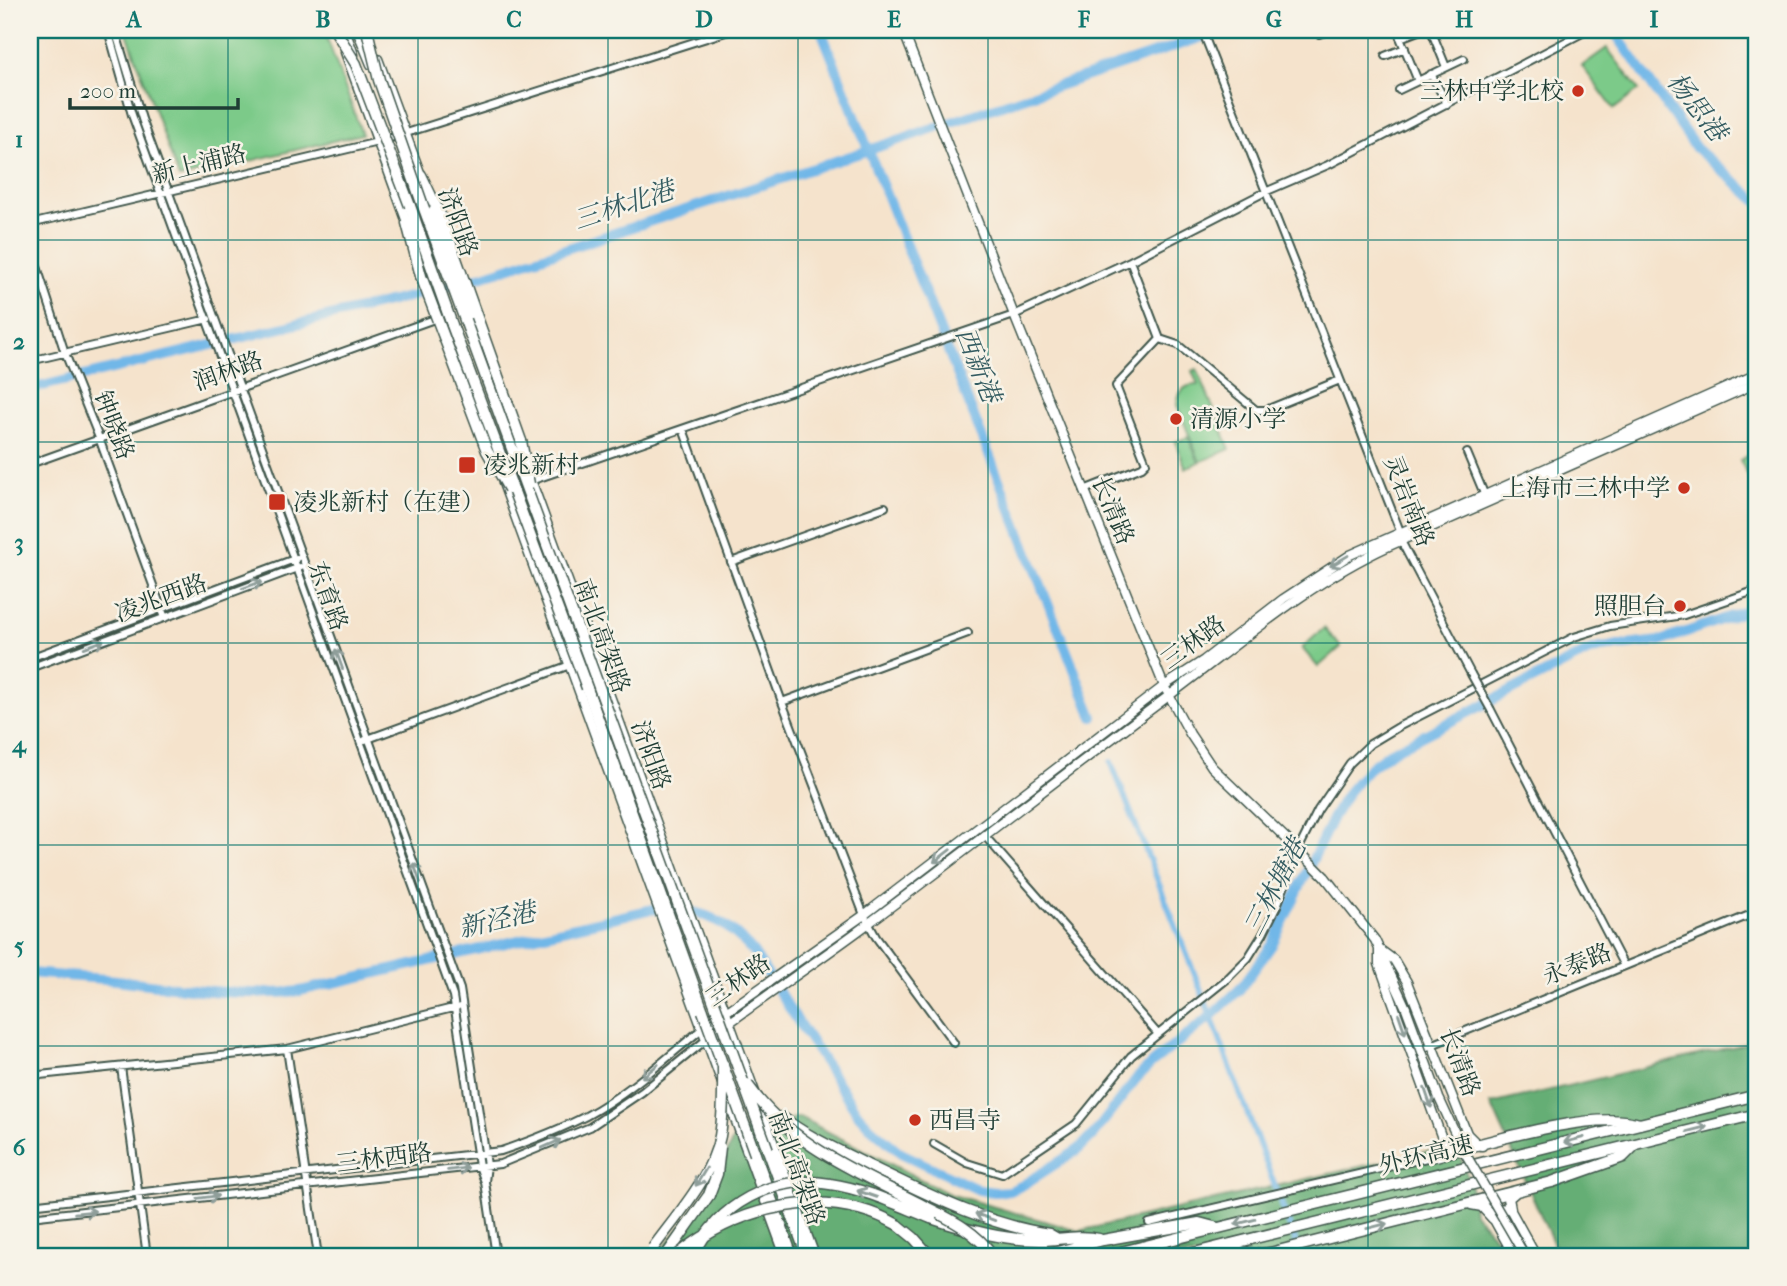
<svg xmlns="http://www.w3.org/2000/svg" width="1787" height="1286" viewBox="0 0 1787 1286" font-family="'IM FELL French Canon','Noto Serif SC',serif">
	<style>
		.green { fill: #7cca89; stroke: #4e845e; stroke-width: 2 }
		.forest { fill: #65ae75; stroke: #427654; stroke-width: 2 }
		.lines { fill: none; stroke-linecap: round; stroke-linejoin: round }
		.canal { stroke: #71b7e8; stroke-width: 6 }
		.river { stroke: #71b7e8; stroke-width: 10 }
		.minor-casing { stroke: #3f564b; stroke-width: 10 }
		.major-casing { stroke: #3f564b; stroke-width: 11 }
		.highway-casing { stroke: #3f564b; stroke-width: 13 }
		.minor { stroke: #fff; stroke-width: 6 }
		.major { stroke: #fff; stroke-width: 8 }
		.highway { stroke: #fff; stroke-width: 10 }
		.minor-bridge-casing { stroke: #3f564b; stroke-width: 10; stroke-linecap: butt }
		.major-bridge-casing { stroke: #3f564b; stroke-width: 11; stroke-linecap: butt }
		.highway-bridge-casing { stroke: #3f564b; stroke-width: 13; stroke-linecap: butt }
		.minor-bridge { stroke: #fff; stroke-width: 6 }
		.major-bridge { stroke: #fff; stroke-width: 8 }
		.highway-bridge { stroke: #fff; stroke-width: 10 }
		.oneway { stroke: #8f9e9a }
		.grid { fill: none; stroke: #0f766e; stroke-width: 2; stroke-opacity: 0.55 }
		.poi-dot { fill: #c8321e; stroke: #f7f3e8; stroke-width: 2.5 }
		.labels { text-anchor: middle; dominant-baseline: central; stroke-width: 5; stroke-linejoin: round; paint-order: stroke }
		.poi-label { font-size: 24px; fill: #1f3d34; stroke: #f7f3e8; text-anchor: start }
		.street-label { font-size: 24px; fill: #1f3d34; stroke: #f7f3e8 }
		.water-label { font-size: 26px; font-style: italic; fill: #345c61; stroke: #f7f3e8 }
		.neatline { fill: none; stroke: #0f766e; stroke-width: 2.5 }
		.grid-label { font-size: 23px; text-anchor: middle; font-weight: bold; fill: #0f766e }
	</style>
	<rect width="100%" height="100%" fill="#f7f3e8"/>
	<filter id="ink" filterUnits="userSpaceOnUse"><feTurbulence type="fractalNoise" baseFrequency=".0143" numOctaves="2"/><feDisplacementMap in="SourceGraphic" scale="14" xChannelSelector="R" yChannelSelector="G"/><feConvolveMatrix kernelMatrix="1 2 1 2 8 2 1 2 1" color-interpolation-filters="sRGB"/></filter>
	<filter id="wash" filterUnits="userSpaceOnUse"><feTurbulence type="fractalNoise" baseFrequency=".00686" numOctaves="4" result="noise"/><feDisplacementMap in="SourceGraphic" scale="28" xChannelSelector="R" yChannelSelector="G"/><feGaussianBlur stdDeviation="1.57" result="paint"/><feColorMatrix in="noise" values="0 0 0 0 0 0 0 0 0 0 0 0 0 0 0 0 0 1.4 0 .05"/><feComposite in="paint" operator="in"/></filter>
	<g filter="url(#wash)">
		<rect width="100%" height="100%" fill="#f5e3cc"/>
		<path class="green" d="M126,30H324L362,134L179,178Z
			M1607,48L1639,90L1614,109L1582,66Z
			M1197,369L1230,449L1200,462L1177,405C1178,392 1184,384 1198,385L1192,371Z
			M1188,437L1199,462L1186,468L1175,442Z
			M1757,451V493L1740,460Z
			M1324,628L1341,647L1318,667L1302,648Z"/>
		<path class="forest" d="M1757,1041V1256H1559L1491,1104Z
			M799,1117L949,1194L1079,1231L1456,1145L1471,1186L1474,1213L1503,1246L1484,1256H657L707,1194L736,1133Z"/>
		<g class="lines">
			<path class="canal" d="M1111,762L1211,1016L1301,1256"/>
			<path class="river" d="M821,30L1093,717
				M1613,30L1696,148L1757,201
				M30,389L417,295L480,277L869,150L1223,30
				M30,973C59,976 88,977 116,980C178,987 239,998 300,991L648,910C693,905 724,917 753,952L858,1114L870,1127L901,1153L979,1190L995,1192L1010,1191L1023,1185L1079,1149L1094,1134L1136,1079L1152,1063L1211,1016L1240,989L1272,945L1333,817L1349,791L1368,769L1389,753L1587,652L1600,648L1661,641L1757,607"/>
		</g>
	</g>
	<g filter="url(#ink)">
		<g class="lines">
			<g class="minor-casing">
				<path id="minor" d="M108,30L132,115L453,996L479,1166L485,1182L487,1165L460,989L142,119L115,30
					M1202,30L1400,531L1401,541L1471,674
					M1397,30L1418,81
					M1431,30L1446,67
					M1319,34L1331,30
					M1400,38L1421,30
					M1385,56L1405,48
					M1431,74L1447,104
					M1399,90L1464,59
					M30,224L378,142L732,30
					M30,245L65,353L99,438L165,618
					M1160,339L1178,345L1256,410H1266L1340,380
					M30,361L208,319
					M683,429L782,702L864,915L876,937L954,1043
					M1467,453L1485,496
					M30,464L440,317
					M510,488L1014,315L1130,261L1265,192L1328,165L1588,30
					M1084,490L1142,467L1146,463L1116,386L1160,339L1130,261
					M731,562L885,507
					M30,658L297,558
					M30,668L300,567
					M782,702L968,633
					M1491,710L1624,966
					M365,740L570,665
					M984,835L1157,1033
					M287,1049L318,1256
					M1412,1053L1757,912
					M121,1067L147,1256
					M30,1076L287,1049L457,1007
					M934,1144L967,1163L1002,1174L1076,1124L1131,1056L1227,979L1248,958L1263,934L1277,906L1301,844L1318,810L1350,763L1370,744L1400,726L1574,637L1610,626L1684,615L1757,590
					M485,1182L496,1256
					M30,1205L501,1151C530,1141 559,1130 586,1116C629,1093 666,1058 703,1028
					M30,1217L500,1164L590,1127L642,1092L707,1039
					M1149,1223L1431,1157"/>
			</g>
			<g class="major-casing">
				<path id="major" d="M903,30L1014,315L1164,686L1190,734L1212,767L1294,846
					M345,52L409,228
					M378,59L422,178
					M433,210L481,343
					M530,477L815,1256
					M503,483L785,1256
					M1325,877L1375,940L1406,1008
					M1379,949L1394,960L1407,982L1468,1136C1464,1144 1452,1146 1444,1144
					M1379,949V964L1444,1144
					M706,1026L864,915L1164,686L1204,660L1283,599L1350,555L1757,374
					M710,1037C762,998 817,962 869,923C970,848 1069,770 1170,695C1241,642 1308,583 1389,546L1757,383
					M1514,1256L1493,1218L1497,1208L1510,1209L1536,1256"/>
			</g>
			<g class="highway-casing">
				<path id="highway" d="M344,30L353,55
					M358,30L372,64
					M421,175L442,219L521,441
					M422,203L465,320
					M410,206L452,325
					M407,223L421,276
					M587,688L703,1011
					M782,1117C807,1137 838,1150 867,1165C925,1193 984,1224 1049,1234L1056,1238
					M1468,1136L1476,1144L1482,1145
					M768,1150L807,1256
					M755,1154L792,1256
					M1431,1157C1485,1144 1589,1109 1640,1124
					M1471,1204L1482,1206L1493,1218
					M1510,1209L1508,1198L1515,1192
					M931,1218C967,1230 1006,1241 1045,1240C1062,1239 1081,1235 1099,1239
					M898,1225L914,1238L930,1256
					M1223,1246L1255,1255L1270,1253L1552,1182L1623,1157L1634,1146
					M666,1256L709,1195
					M1042,1256L1103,1240L1199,1223L1218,1228
					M1105,1256L1757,1095
					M1182,1256L1757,1114"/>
			</g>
			<use href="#minor" class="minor"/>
			<use href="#major" class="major"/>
			<use href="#highway" class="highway"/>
			<g class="minor-bridge-casing">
				<path id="minor-bridge" d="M1471,674L1491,710"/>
			</g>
			<g class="major-bridge-casing">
				<path id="major-bridge" d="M1294,846L1325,877
					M1406,1008L1439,1098L1461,1146L1525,1256"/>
			</g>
			<g class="highway-bridge-casing">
				<path id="highway-bridge" d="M335,30L356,64L410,206
					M367,30L379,80L422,203
					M421,276L487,451L509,489
					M465,320L768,1150
					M452,325L587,688
					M521,441L529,484
					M703,1011L755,1154
					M747,1084C787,1142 853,1170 914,1201C943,1216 974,1228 993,1256
					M709,1195L717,1174L720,1147
					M653,1248C677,1215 712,1177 720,1136C724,1112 723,1088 723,1064
					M679,1254C740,1205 827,1185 898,1225
					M693,1256C718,1205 772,1174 830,1184C865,1189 898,1205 931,1218"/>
			</g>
			<use href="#minor-bridge" class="minor-bridge"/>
			<use href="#major-bridge" class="major-bridge"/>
			<use href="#highway-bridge" class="highway-bridge"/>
		</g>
		<defs><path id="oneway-shaft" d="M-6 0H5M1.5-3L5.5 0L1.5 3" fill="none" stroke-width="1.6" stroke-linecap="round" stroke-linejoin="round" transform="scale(1.75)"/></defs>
		<g class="oneway">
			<use href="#oneway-shaft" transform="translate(1339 561) rotate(149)"/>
			<use href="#oneway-shaft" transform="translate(252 585) rotate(-20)"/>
			<use href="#oneway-shaft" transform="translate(94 644) rotate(-20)"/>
			<use href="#oneway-shaft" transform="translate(339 659) rotate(-110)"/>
			<use href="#oneway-shaft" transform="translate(942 856) rotate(143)"/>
			<use href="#oneway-shaft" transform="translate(417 873) rotate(-110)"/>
			<use href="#oneway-shaft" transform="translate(1402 1024) rotate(71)"/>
			<use href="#oneway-shaft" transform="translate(650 1071) rotate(141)"/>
			<use href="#oneway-shaft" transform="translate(1428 1098) rotate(71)"/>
			<use href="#oneway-shaft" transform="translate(1697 1129) rotate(-14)"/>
			<use href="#oneway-shaft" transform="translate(1574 1140) rotate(166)"/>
			<use href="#oneway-shaft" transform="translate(551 1144) rotate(-24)"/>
			<use href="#oneway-shaft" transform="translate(458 1169) rotate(-7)"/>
			<use href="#oneway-shaft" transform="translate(701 1177) rotate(121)"/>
			<use href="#oneway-shaft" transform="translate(867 1194) rotate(-161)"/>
			<use href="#oneway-shaft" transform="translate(208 1197) rotate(-7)"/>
			<use href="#oneway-shaft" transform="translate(85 1212) rotate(-6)"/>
			<use href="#oneway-shaft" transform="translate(985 1217) rotate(-160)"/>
			<use href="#oneway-shaft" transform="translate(1245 1222) rotate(166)"/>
			<use href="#oneway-shaft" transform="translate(1377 1226) rotate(-14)"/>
		</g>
	</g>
	<path class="grid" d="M228,30V1256M418,30V1256M608,30V1256M798,30V1256M988,30V1256M1178,30V1256M1368,30V1256M1558,30V1256M30,240H1757M30,442H1757M30,643H1757M30,845H1757M30,1046H1757"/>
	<g class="poi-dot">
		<circle cx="1578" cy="91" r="7"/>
		<circle cx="1176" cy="419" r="7"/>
		<rect x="458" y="456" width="18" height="18" rx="3.5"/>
		<circle cx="1684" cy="488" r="7"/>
		<rect x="268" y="493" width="18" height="18" rx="3.5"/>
		<circle cx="1680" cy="606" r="7"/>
		<circle cx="915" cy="1120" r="7"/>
	</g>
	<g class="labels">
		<g class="poi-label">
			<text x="1564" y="91" text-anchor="end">三林中学北校</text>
			<text x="1190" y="419">清源小学</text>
			<text x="483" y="465">凌兆新村</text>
			<text x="1670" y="488" text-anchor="end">上海市三林中学</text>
			<text x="293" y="502">凌兆新村（在建）</text>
			<text x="1666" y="606" text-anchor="end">照胆台</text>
			<text x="929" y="1120">西昌寺</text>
		</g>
		<g class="street-label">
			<text transform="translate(199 164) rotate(-14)">新上浦路</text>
			<text transform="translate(458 222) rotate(70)">济阳路</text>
			<text transform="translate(228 371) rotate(-20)">润林路</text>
			<text transform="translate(114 425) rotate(69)">钟晓路</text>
			<text transform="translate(1409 501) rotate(68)">灵岩南路</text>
			<text transform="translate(1113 510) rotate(67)">长清路</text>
			<text transform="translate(328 596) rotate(70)">东育路</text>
			<text transform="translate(161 598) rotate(-20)">凌兆西路</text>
			<text transform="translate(602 636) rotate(70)">南北高架路</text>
			<text transform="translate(1193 642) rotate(-36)">三林路</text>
			<text transform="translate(651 755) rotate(70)">济阳路</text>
			<text transform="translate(1577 964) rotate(-22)">永泰路</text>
			<text transform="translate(738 980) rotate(-35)">三林路</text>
			<text transform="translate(1460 1062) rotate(69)">长清路</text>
			<text transform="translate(1426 1155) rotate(-14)">外环高速</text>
			<text transform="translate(384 1158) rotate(-7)">三林西路</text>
			<text transform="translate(797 1168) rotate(70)">南北高架路</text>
		</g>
		<g class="water-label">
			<text transform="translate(1697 107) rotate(52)">杨思港</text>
			<text transform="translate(624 205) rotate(-18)">三林北港</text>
			<text transform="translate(978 365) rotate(68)">西新港</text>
			<text transform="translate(1275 887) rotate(-63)">三林塘港</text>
			<text transform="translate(497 920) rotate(-13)">新泾港</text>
		</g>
	</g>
	<rect width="1787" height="1286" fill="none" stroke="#f7f3e8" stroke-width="77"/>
	<path d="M70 98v10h168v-10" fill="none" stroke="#1f3d34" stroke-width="3.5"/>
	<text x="80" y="98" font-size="21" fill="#1f3d34" stroke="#f7f3e8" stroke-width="5" paint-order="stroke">200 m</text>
	<rect x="38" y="38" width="1710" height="1210" class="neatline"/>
	<g class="grid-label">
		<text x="134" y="27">A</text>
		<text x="323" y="27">B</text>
		<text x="514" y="27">C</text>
		<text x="704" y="27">D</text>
		<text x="894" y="27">E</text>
		<text x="1084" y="27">F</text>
		<text x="1274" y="27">G</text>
		<text x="1464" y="27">H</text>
		<text x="1654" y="27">I</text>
		<text x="19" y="147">1</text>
		<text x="19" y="349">2</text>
		<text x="19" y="550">3</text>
		<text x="19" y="752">4</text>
		<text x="19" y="953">5</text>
		<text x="19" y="1155">6</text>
	</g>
</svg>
